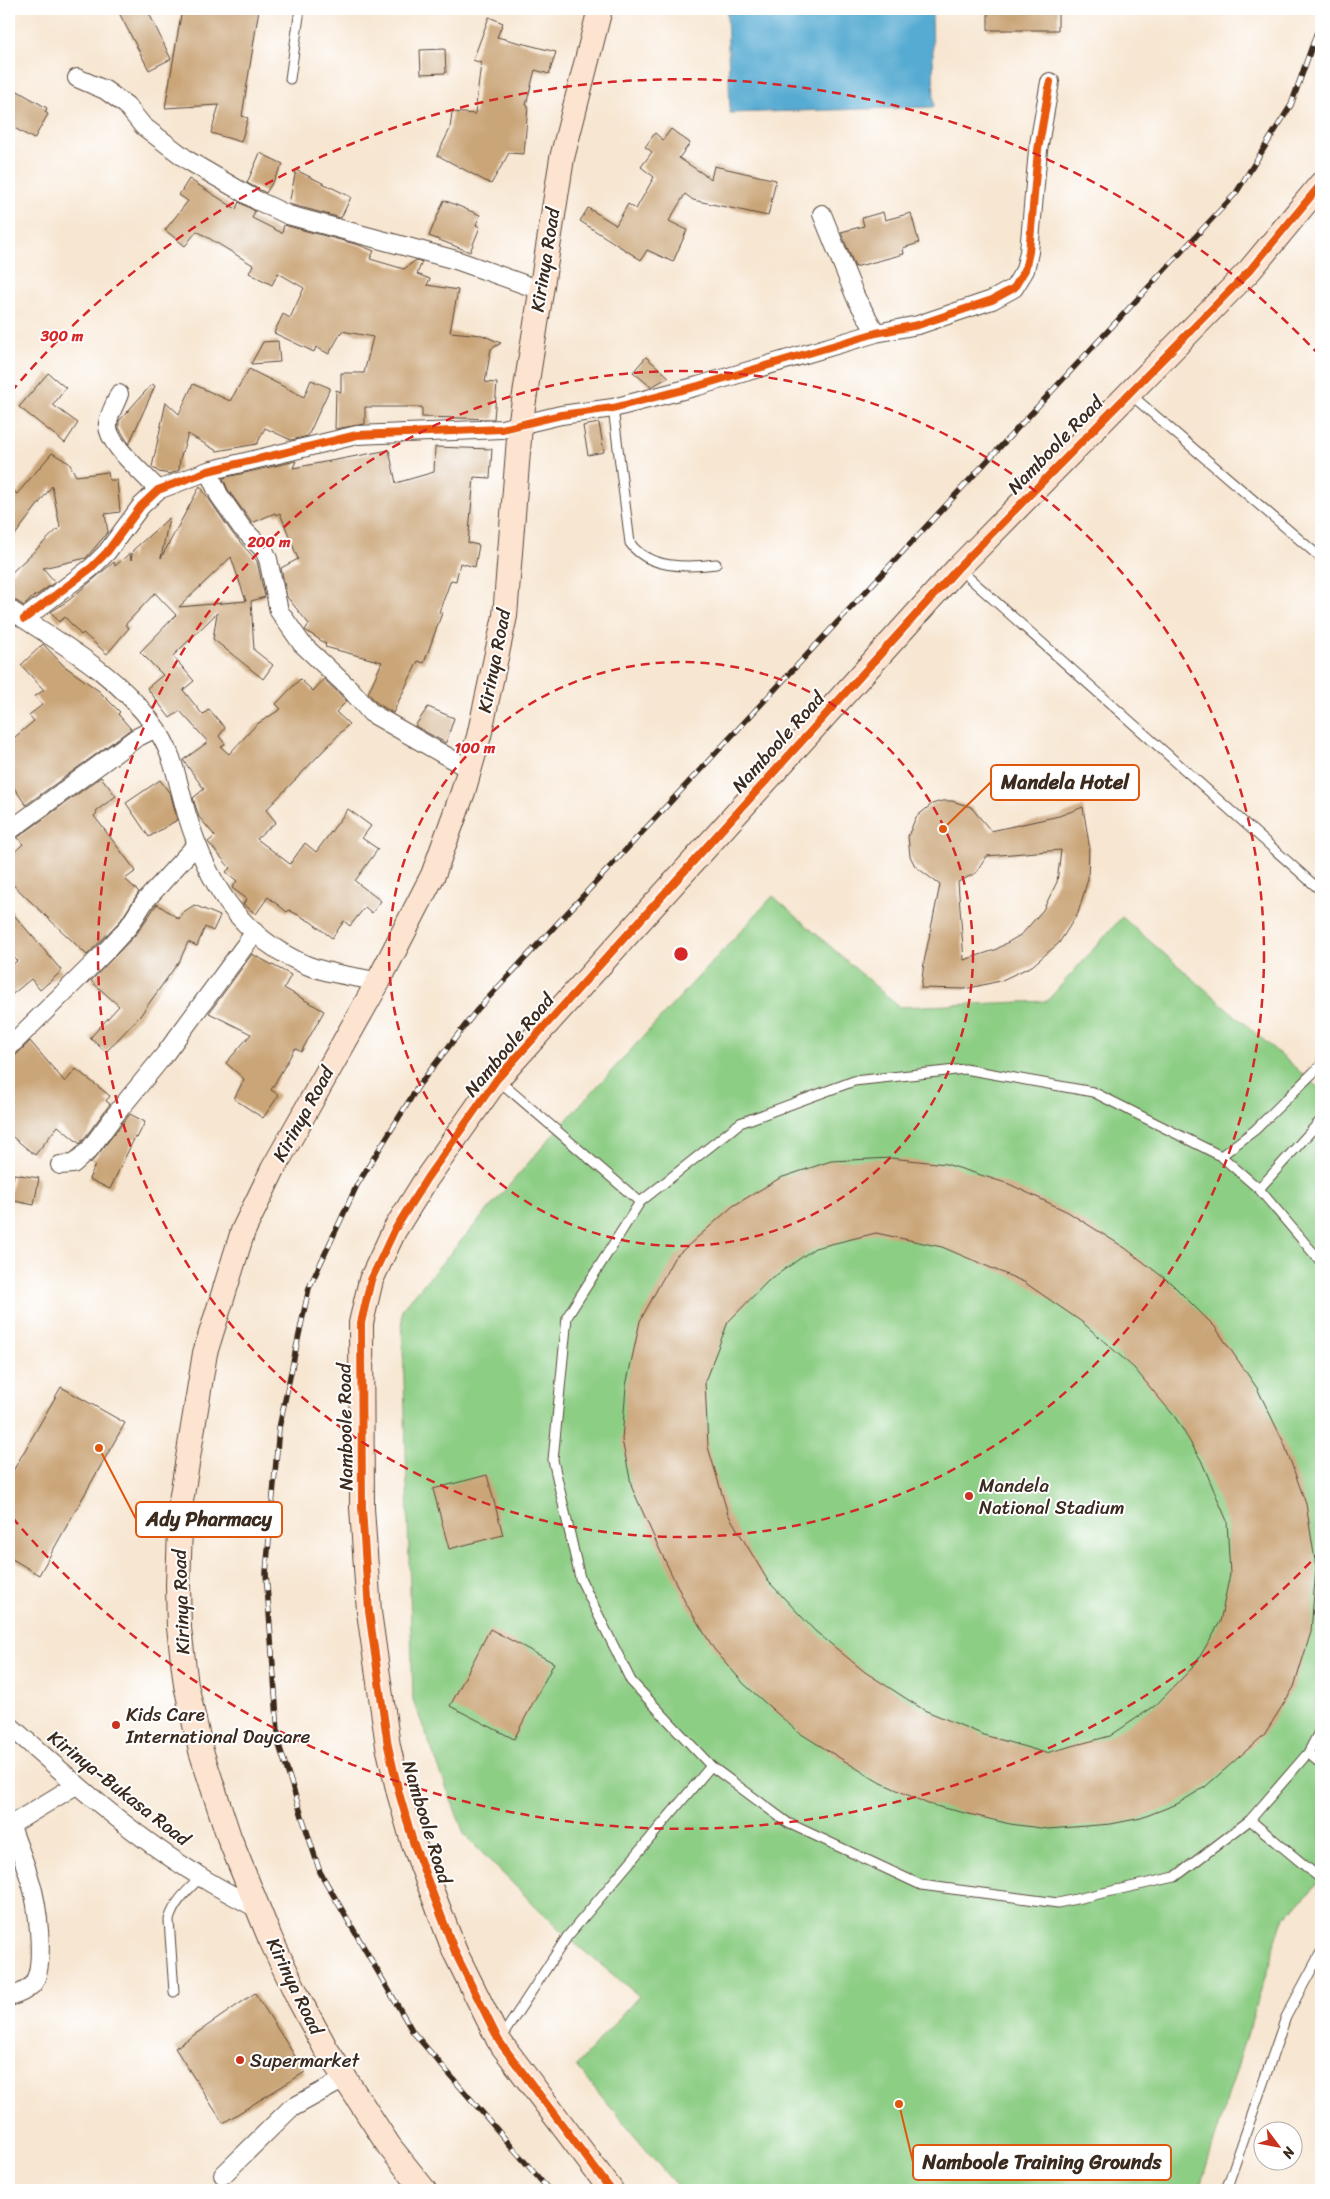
<svg xmlns="http://www.w3.org/2000/svg" width="1330" height="2199" viewBox="0 0 1330 2199" font-family="Sriracha,sans-serif">
	<style>
		.green { fill: #8dce85; stroke: #647c52 }
		.water { fill: #56abd2; stroke: #486a78 }
		.building { fill: #caa578; fill-rule: evenodd }
		.lines { fill: none; stroke-linecap: round; stroke-linejoin: round }
		.lane-casing { stroke: #574639; stroke-width: 11 }
		.street-casing { stroke: #574639; stroke-width: 20 }
		.secondary-casing { stroke: #574639; stroke-width: 26 }
		.lane { stroke: #fff; stroke-width: 9 }
		.street { stroke: #fff; stroke-width: 18 }
		.secondary { stroke: #fde4d1; stroke-width: 24 }
		.rail-casing { stroke: #3b2a1e; stroke-width: 5.5 }
		.rail { stroke: #fff; stroke-width: 4; stroke-dasharray: 11; stroke-linecap: butt }
		.cycleway-casing { stroke: #fff; stroke-width: 11 }
		.cycleway { stroke: #e8590c; stroke-width: 8 }
		.ring { fill: none; stroke: #d62828; stroke-width: 2.5; stroke-dasharray: 9 6 }
		.poi-dot { fill: #c8321e; stroke: #fff; stroke-width: 2 }
		.labels { text-anchor: middle; dominant-baseline: central; stroke-width: 4; stroke-linejoin: round; paint-order: stroke }
		.street-label { font-size: 19px; fill: #3b2a1e; stroke: #fff }
		.poi-label { font-size: 19px; fill: #3b2a1e; stroke: #fff; text-anchor: start }
		.centre { fill: #d62828; stroke: #fff; stroke-width: 2.5 }
		.ring-label { font-size: 15px; text-anchor: middle; font-weight: bold; fill: #d62828; stroke: #fff; stroke-width: 4; stroke-linejoin: round; paint-order: stroke }
		.leader { fill: none; stroke: #df570d; stroke-width: 2 }
		.callout-dot { fill: #df570d; stroke: #fff; stroke-width: 2 }
		.callout { fill: #fff; stroke: #df570d; stroke-width: 2 }
		.callout-label { font-size: 20px; text-anchor: middle; font-weight: bold; fill: #3b2a1e }
	</style>
	<rect width="100%" height="100%" fill="#fff"/>
	<filter id="ink" filterUnits="userSpaceOnUse"><feTurbulence type="fractalNoise" baseFrequency=".02" numOctaves="2"/><feDisplacementMap in="SourceGraphic" scale="10" xChannelSelector="R" yChannelSelector="G"/><feConvolveMatrix kernelMatrix="1 2 1 2 8 2 1 2 1" color-interpolation-filters="sRGB"/></filter>
	<filter id="wash" filterUnits="userSpaceOnUse"><feTurbulence type="fractalNoise" baseFrequency=".0096" numOctaves="4" result="noise"/><feDisplacementMap in="SourceGraphic" scale="20" xChannelSelector="R" yChannelSelector="G"/><feGaussianBlur stdDeviation="1.12" result="paint"/><feColorMatrix in="noise" values="0 0 0 0 0 0 0 0 0 0 0 0 0 0 0 0 0 1.4 0 .05"/><feComposite in="paint" operator="in"/></filter>
	<g filter="url(#wash)">
		<rect width="100%" height="100%" fill="#f7e6d1"/>
		<path class="green" d="M773,896L899,1007L1047,1001L1122,917L1321,1090V1881L1283,1919L1199,2190H680L576,2066L639,1996L567,1937L465,1836L413,1700L402,1309L557,1130Z"/>
		<path class="water" d="M871,9H932L934,107L730,113L727,13Z"/>
		<g id="blocks">
			<path class="building" d="M117,9H147L171,59L149,70Z
				M182,9H259L242,116L248,118L241,142L211,133L219,105L165,108Z
				M988,9H1058V30H988Z
				M489,17L503,23L497,37L556,52L549,74L535,70L526,105L528,106L524,154L509,153L491,184L437,155L450,129L452,112L475,114L481,63L473,60Z
				M445,49L446,73L421,74L420,50Z
				M9,86L47,108L45,112L48,114L34,139L9,125Z
				M671,129L690,143L679,158L711,179L714,166L776,180L768,216L693,200L685,194L669,221L687,230L673,262L647,250L641,260L580,221L588,208L616,225L628,204L636,209L654,177L641,167L652,152L645,147L655,133L663,140Z
				M260,153L283,164L266,193L247,183Z
				M296,170L351,197L341,218L289,204Z
				M189,179L236,209L239,202L255,211L252,218L282,233L284,225L359,245L374,251L370,259L404,269L416,260L422,262L417,274L430,279L427,285L458,290L450,332L482,335L501,343L491,349L485,382L497,383L494,419L422,417V407H365V424L335,429L336,390L341,392V373H364L373,337L342,331L329,354L316,347L314,352L274,333L283,314L290,318L304,288L278,273L272,285L249,273L253,265L197,231L185,246L165,230L188,201L179,195Z
				M444,200L480,215L476,225L480,227L470,252L429,236Z
				M883,212L885,220L911,213L919,243L903,248L904,254L855,267L841,232L864,226L862,218Z
				M278,341L280,362L251,364L263,342Z
				M646,357L669,377L651,387L633,372Z
				M249,369L304,397L311,380L330,388L308,436L291,440L265,428L257,444L217,451L188,434L180,459L179,470L170,474L159,472L152,467L166,402L179,414L193,384L230,401Z
				M48,373L66,388L53,405L78,423L65,443L19,407Z
				M152,384L155,386L129,444L119,428V421Z
				M599,423L604,452L588,455L583,426Z
				M435,447L492,449L490,478L474,477L468,543L479,545L475,567L460,563L456,581L451,580L439,612L442,613L424,663L418,661L393,713L377,703L368,693L382,662L325,647L326,644L305,630L309,624L287,597L281,568L298,559L280,513L276,515L275,513L252,523L228,490L223,478L296,461L293,468L389,450L396,483L434,472Z
				M52,453L69,463L76,476L108,472L109,480H117L120,512L105,514L108,532L86,558L43,568L55,582L37,595L36,594L24,606L9,596V575L60,527L52,486L9,543V487L17,494Z
				M200,486L233,534L257,561L265,597L251,601L254,650L273,665L263,679L213,639L217,613L173,656L194,681L183,690L203,715L209,709L225,728L219,736L225,744L221,747L229,754L257,724L281,709L276,704L300,679L313,691L324,679L347,701L336,712L349,724L266,810L276,822L257,839L290,864L305,843L316,852L348,809L371,826L362,838L378,849L355,881L381,901L372,913L365,907L350,926L344,921L332,938L311,922L289,910L287,912L268,897L256,914L243,904L247,899L232,888L237,881L226,872L230,868L208,842L215,836L199,817L193,798L204,789L183,760L208,742L180,711L170,718L147,688L163,675L140,652L176,615L155,593L125,625L129,628L107,654L83,633L81,635L65,617L59,622L51,612L69,600L114,562L115,566L130,553L131,560L133,550L169,518L161,558ZM231,557L246,601L179,607Z
				M43,644L63,665L99,691L120,712L118,714L131,729L26,805L9,781V742L34,721L29,715L42,705L35,696L44,690L21,665Z
				M428,707L454,718L446,743L415,726Z
				M101,777L116,796L96,811L97,813L94,816L136,871L125,879L139,892L121,920L87,955L9,881V857L23,844L17,838Z
				M160,780L171,795L177,820L149,837L126,803Z
				M942,801H952L971,807L991,831L1059,816L1083,807L1089,844L1088,879L1078,913L1059,943L1032,966L1000,981L965,989L921,988L924,962L940,885L915,866L910,856L908,836L916,817L932,804ZM1061,850L1057,882L1043,910L1022,934L995,950L964,960L958,882L976,873L987,856Z
				M157,904L179,919L182,913L194,905L220,916L213,931L205,927L197,946L188,942L180,960L140,1016L106,1052L90,1038L119,1006L91,981L137,933Z
				M9,909L62,971L40,990L31,979L9,997V967L17,961L9,952Z
				M252,954L291,975L284,988L324,1011L301,1052L295,1048L271,1090L279,1095L263,1118L234,1099L244,1079L226,1063L251,1034L209,1013Z
				M30,1041L65,1082L76,1069L110,1096L106,1101L110,1104L80,1144L58,1126L35,1155L9,1134V1057L16,1055Z
				M130,1114L145,1122L137,1138L135,1137L110,1189L89,1179L95,1165L91,1163Z
				M891,1158L946,1164L1009,1184L1068,1212L1125,1248L1172,1284L1215,1327L1257,1388L1284,1443L1306,1504L1316,1567L1311,1632L1294,1687L1264,1735L1205,1787L1177,1804L1141,1818L1111,1824L1048,1829L1010,1824L928,1804L877,1781L798,1732L744,1684L714,1649L685,1602L658,1546L632,1488L622,1440L626,1386L640,1321L674,1258L733,1206L780,1178L831,1161ZM876,1233L942,1247L1024,1282L1082,1322L1134,1368L1175,1417L1201,1460L1227,1521L1230,1574L1220,1622L1195,1665L1156,1705L1110,1736L1046,1753L984,1735L924,1710L865,1672L815,1631L768,1581L728,1514L708,1447L705,1381L728,1322L768,1281L815,1248Z
				M14,1174L39,1178L34,1205L9,1200Z
				M61,1387L125,1423L39,1575L9,1557V1478Z
				M487,1475L503,1535L449,1549L433,1489Z
				M490,1629L554,1663L514,1739L450,1706Z
				M255,1993L305,2072L223,2123L175,2048Z"/>
		</g>
	</g>
	<g filter="url(#ink)">
		<use href="#blocks" fill-opacity="0" stroke="#574639" stroke-width="1"/>
		<g class="lines">
			<g class="lane-casing">
				<path id="lane" d="M290,79L300,9
					M1130,394L1321,558
					M613,408L630,543C648,569 687,568 716,564
					M958,568L1321,891
					M498,1080L640,1202
					M1221,1156L1255,1130L1321,1065
					M1259,1189L1321,1120
					M1321,1262L1259,1189L1221,1156L1093,1092L965,1069L854,1081L740,1123L640,1202L567,1317L553,1460L580,1578L631,1681L711,1766L788,1823L921,1885L1058,1903L1175,1877L1250,1820L1321,1879
					M1321,1728L1308,1753L1321,1764
					M1250,1820L1308,1753
					M174,1992L169,1920C174,1902 188,1890 201,1877
					M501,2038L567,1937L711,1766
					M1226,2190L1286,2017L1321,1952"/>
			</g>
			<g class="street-casing">
				<path id="street" d="M77,78L105,90L126,105L143,126L189,161L256,200L288,215L456,260L540,290
					M822,214L856,298L876,333
					M119,394C116,403 109,414 108,423C105,443 146,475 158,490
					M208,471L219,495L242,528L264,550L268,559L279,611L302,644L351,690L371,713L469,769
					M9,609C60,643 119,675 155,727C174,753 178,785 187,815C207,881 238,935 304,964C326,974 355,976 378,982
					M24,619L91,568L107,552L141,506L158,490L208,471L357,435L502,429L561,415L613,408L698,386L876,333L918,325L992,300L1014,288L1025,270L1029,252L1038,150L1050,82
					M9,831L136,738L156,728
					M9,1047L107,950L129,926L145,901L196,845
					M60,1165L73,1164L89,1150L115,1115L165,1054L255,932
					M9,1725C70,1779 131,1835 201,1877C219,1889 239,1898 258,1909
					M9,1826L76,1785
					M9,1997C17,1995 26,1991 32,1985C47,1967 37,1901 30,1880C25,1862 17,1844 11,1826
					M223,2175L290,2109L346,2078"/>
			</g>
			<g class="secondary-casing">
				<path id="secondary" d="M424,2190L389,2146L326,2049L299,1999L270,1938L229,1837L201,1751L186,1685L179,1628L178,1585L181,1501L205,1353L243,1231L273,1169L378,982L433,875L463,792L479,736L505,616L520,426L562,158L600,9
					M611,2190L499,2041L455,1952L413,1842L399,1793L388,1746L369,1612L362,1508L361,1323L371,1280L394,1231L427,1178L497,1079L958,568L1250,270L1321,184"/>
			</g>
			<use href="#lane" class="lane"/>
			<use href="#street" class="street"/>
			<use href="#secondary" class="secondary"/>
			<g class="rail-casing">
				<path id="rail" d="M549,2190L413,2032L320,1872L279,1745L266,1573L279,1428L309,1288L357,1185L419,1085L477,1010L1236,193L1291,105L1321,21"/>
			</g>
			<use href="#rail" class="rail"/>
			<g class="cycleway-casing">
				<path id="cycleway" d="M24,619L91,568L107,552L141,506L158,490L208,471L357,435L502,429L561,415L613,408L698,386L876,333L918,325L992,300L1014,288L1025,270L1029,252L1038,150L1050,82
					M611,2190L499,2041L455,1952L413,1842L399,1793L388,1746L369,1612L362,1508L361,1323L371,1280L394,1231L427,1178L497,1079L958,568L1250,270L1321,184"/>
			</g>
			<use href="#cycleway" class="cycleway"/>
		</g>
	</g>
	<g class="ring">
		<circle cx="681" cy="954" r="292"/>
		<circle cx="681" cy="954" r="583"/>
		<path d="M1321 1551A875 875 0 0 1 11 1516M11 392A875 875 0 0 1 1321 357"/>
	</g>
	<g class="poi-dot">
		<circle cx="969" cy="1496" r="5"/>
		<circle cx="116" cy="1725" r="5"/>
		<circle cx="240" cy="2060" r="5"/>
	</g>
	<g class="labels">
		<g class="street-label">
			<text transform="translate(545 260) rotate(-81)">Kirinya Road</text>
			<text transform="translate(1055 445) rotate(-46)">Namboole Road</text>
			<text transform="translate(494 661) rotate(-79)">Kirinya Road</text>
			<text transform="translate(778 742) rotate(-48)">Namboole Road</text>
			<text transform="translate(509 1045) rotate(-50)">Namboole Road</text>
			<text transform="translate(303 1114) rotate(-61)">Kirinya Road</text>
			<text transform="translate(345 1427) rotate(-91)">Namboole Road</text>
			<text transform="translate(181 1602) rotate(-92)">Kirinya Road</text>
			<text transform="translate(119 1788) rotate(38)">Kirinya-Bukasa Road</text>
			<text transform="translate(427 1822) rotate(73)">Namboole Road</text>
			<text transform="translate(295 1986) rotate(64)">Kirinya Road</text>
		</g>
		<g class="poi-label">
			<text x="979" y="1485">Mandela<tspan x="979" dy="22">National Stadium</tspan></text>
			<text x="126" y="1714">Kids Care<tspan x="126" dy="22">International Daycare</tspan></text>
			<text x="250" y="2060">Supermarket</text>
		</g>
	</g>
	<circle cx="681" cy="954" r="8" class="centre"/>
	<g class="ring-label">
		<text x="62" y="341">300 m</text>
		<text x="269" y="547">200 m</text>
		<text x="475" y="753">100 m</text>
	</g>
	<path class="leader" d="M943 829L991 782M99 1448L136 1519M899 2104L913 2162"/>
	<g class="callout-dot">
		<circle cx="943" cy="829" r="5"/>
		<circle cx="99" cy="1448" r="5"/>
		<circle cx="899" cy="2104" r="5"/>
	</g>
	<g class="callout">
		<rect x="991" y="765" width="148" height="35" rx="5"/>
		<rect x="136" y="1502" width="146" height="35" rx="5"/>
		<rect x="913" y="2145" width="258" height="35" rx="5"/>
	</g>
	<g class="callout-label">
		<text x="1065" y="789">Mandela Hotel</text>
		<text x="209" y="1526">Ady Pharmacy</text>
		<text x="1042" y="2169">Namboole Training Grounds</text>
	</g>
	<rect width="1330" height="2199" fill="none" stroke="#fff" stroke-width="30"/>
	<g transform="translate(1278 2146) rotate(122)"><circle r="24" fill="#ffffff" stroke="#b1aaa5"/>
	<path d="M0-4L9 19L0 12L-9 19Z" fill="#c8321e"/>
	<text y="-8" font-size="14" font-weight="bold" text-anchor="middle" fill="#3b2a1e">N</text>
	</g>
</svg>
